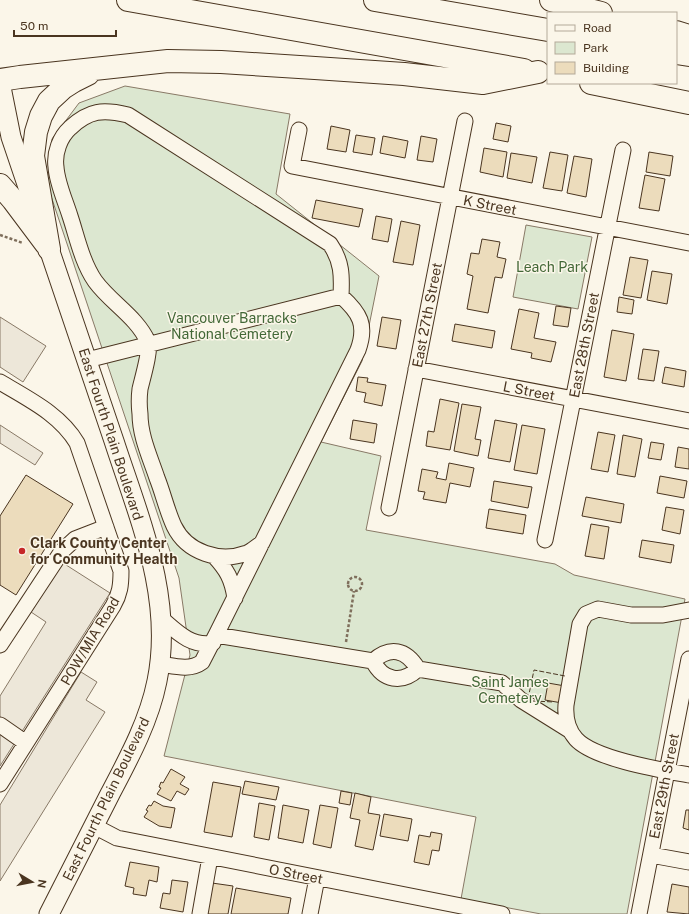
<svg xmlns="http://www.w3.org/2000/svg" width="689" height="914" viewBox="0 0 689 914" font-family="'Public Sans',sans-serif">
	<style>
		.green { fill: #dce7d0; stroke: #887966 }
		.parking { fill: #ede7d9; stroke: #887966 }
		.building { fill: #ecdcbc; stroke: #4a3520 }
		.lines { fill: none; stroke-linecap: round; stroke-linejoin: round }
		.minor-casing { stroke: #4a3520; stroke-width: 17 }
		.major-casing { stroke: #4a3520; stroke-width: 21 }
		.highway-casing { stroke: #4a3520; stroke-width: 24 }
		.path { stroke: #7f6f5c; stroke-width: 2.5; stroke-dasharray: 3 2; stroke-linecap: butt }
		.minor { stroke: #fbf6e9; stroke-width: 15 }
		.major { stroke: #fbf6e9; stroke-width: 19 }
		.highway { stroke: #fbf6e9; stroke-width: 22 }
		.fence { stroke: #4a3520; stroke-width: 1; stroke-dasharray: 5 2; stroke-linecap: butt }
		.poi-dot { fill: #c62828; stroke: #fbf6e9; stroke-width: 1.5 }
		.labels { text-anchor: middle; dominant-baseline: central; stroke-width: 3; stroke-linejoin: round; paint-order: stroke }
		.street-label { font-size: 14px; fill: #4a3520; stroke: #fbf6e9 }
		.park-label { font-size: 14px; fill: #436837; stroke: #fbf6e9 }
		.poi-label { font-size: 14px; font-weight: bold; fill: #4a3520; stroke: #fbf6e9; text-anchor: start }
	</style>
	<rect width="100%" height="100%" fill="#fbf6e9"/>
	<path class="green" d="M125,86L290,114L276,194L379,276L362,361L321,442L381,456L366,530L555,564L574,575L685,599L627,914H541L461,899L476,817L164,756L190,655L179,578L47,184L52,139L79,103Z
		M526,225L592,237L578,309L513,297Z"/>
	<path class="parking" d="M0,317L46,346L23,382L0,367Z
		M0,425L43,453L35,465L0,443Z
		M63,563L110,593L0,766V696L46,622L31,612Z
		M81,672L97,682L86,700L105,712L0,881V805Z"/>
	<path class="building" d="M496,123L511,126L508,142L493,139Z
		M331,126L350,130L346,152L327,149Z
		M356,135L375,138L372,155L353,152Z
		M383,136L408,141L405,158L380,153Z
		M421,136L437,139L433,162L417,160Z
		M484,148L507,152L503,177L480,172Z
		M550,152L568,155L562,191L543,188Z
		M649,152L673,156L670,176L646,172Z
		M511,153L537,157L532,183L507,178Z
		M574,156L592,159L586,197L567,193Z
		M645,175L665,179L659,211L639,208Z
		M316,200L363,209L359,227L312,218Z
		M376,216L392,219L388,242L372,239Z
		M401,221L420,225L413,265L393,262Z
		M482,239L500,242L497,257L506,259L502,278L495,277L488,313L467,309L473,276L467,274L471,253L479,254Z
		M630,257L648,260L641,298L623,295Z
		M652,271L672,274L667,304L647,300Z
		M619,297L634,300L632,314L617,312Z
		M556,306L571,308L568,327L553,325Z
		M519,309L539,313L534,338L556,342L551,362L531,358L532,353L511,349Z
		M382,317L401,320L396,349L377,346Z
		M455,324L495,331L492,348L452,341Z
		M612,330L634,334L626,381L604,377Z
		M643,349L659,351L654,381L638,379Z
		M665,367L686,371L684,387L662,383Z
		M358,377L368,378L367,382L386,385L382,406L364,402L366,393L356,391Z
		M440,399L459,403L450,450L426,446L428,431L434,432Z
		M462,404L481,407L475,439L481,440L478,456L454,451Z
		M353,420L377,424L374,443L350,439Z
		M495,420L517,424L510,462L488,458Z
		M522,425L545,429L537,474L514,470Z
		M598,432L615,435L608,472L591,469Z
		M623,435L642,439L635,477L617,474Z
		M651,442L664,444L661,460L648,458Z
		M678,447L689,449V469L675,467Z
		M449,463L474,468L470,487L450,483L446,503L423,499L425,492L418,491L422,469L438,472L436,478L446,480Z
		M26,475L73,504L16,595L0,585V516Z
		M660,476L687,481L684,498L657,493Z
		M494,481L532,487L528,508L491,501Z
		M586,497L624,504L621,523L582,516Z
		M666,507L684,510L680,534L662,530Z
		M489,509L526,515L523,534L486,528Z
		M591,524L609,527L604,559L585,556Z
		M642,540L674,545L671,563L639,557Z
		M548,683L565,686L562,703L545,700Z
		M171,769L185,777L180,784L189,789L185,795L177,791L171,801L157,794L161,788L159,787L161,782L163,783Z
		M245,781L279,787L276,800L242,794Z
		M213,782L241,787L232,837L204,832Z
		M341,791L352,793L350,805L339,803Z
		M355,793L371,797L368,813L380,815L373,850L355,846L360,820L350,818Z
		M154,801L163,806L175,808L171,828L159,826L144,817L148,811L146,810L149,805L151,806Z
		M259,803L275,806L269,840L254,837Z
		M283,805L309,810L303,843L278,838Z
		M320,805L338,808L331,848L313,844Z
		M686,810H689V830L683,828Z
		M384,814L412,819L408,841L380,836Z
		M431,832L442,834L439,851L432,850L429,865L414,862L419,835L430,837Z
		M130,862L159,867L157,882L149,880L146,896L133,894L134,888L125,886Z
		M172,880L188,882L183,912L160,908L163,893L170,894Z
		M212,883L233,886L228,914H206Z
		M672,884L689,887V914L667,912Z
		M236,888L291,898L288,914H231Z"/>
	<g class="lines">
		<g class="minor-casing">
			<path id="minor" d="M299,130L292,166L689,243
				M87,360L341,296C360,313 367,325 358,350L216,635L202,662C190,671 174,666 160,664
				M416,369L689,421
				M0,382C28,399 60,414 77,443L121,571C121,585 120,594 113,606L0,784
				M389,508L465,121
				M545,540L623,150
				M262,543C257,546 252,551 247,553C220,563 187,553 174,526C167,511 163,493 157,478C150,457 140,436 140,414C139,406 139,397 140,389C142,380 151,350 148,342C137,317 111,303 95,281C82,262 77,237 70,216C65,200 57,183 56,167C54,153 60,137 70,128C89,110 103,109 128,115L330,244C342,261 342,276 341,296
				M214,556C227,570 232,579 235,598
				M689,610L663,615H631L598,609L586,614L580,624L566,705C565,718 567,729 576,739C594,759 661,770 689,775
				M162,619C177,632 191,647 213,643
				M216,635L373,661C390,646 406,649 418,669L502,683L521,700L569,730
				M0,645L62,551L75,539L106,527
				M373,661C383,681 402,684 418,669
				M0,725L26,743
				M94,826L117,838L502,914
				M651,855L689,862
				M200,914L210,857
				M310,914L317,878
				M639,914L689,659"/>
		</g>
		<g class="major-casing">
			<path id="major" d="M0,82L11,137L34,205
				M44,234C68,303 91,372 114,441C139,518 174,598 157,681C149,721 129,758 110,794C90,834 69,874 49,914"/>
		</g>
		<g class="highway-casing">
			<path id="highway" d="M128,0L524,70
				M375,0L548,30
				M551,0L601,13
				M676,32L689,36
				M676,53L689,55
				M0,80L20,77L168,61L221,62L315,68L404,74L483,83L538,72
				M591,83L689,103
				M0,185L13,200L46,244
				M49,249L33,156L36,132L41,116L49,101L63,88L74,81L88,74"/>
		</g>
		<path class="path" d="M0,235L23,243
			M348 584a7 7 0 1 1 14 0a7 7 0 1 1-14 0Z
			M346,642L354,591"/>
		<use href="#minor" class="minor"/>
		<use href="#major" class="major"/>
		<use href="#highway" class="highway"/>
		<path class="fence" d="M528,699L534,670L565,676
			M533,701L554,702"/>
	</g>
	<circle class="poi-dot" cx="22" cy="551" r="4"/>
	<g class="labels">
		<g class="street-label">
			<text transform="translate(490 205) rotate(11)">K Street</text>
			<text transform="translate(427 315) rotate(-79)">East 27th Street</text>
			<text transform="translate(584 345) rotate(-79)">East 28th Street</text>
			<text transform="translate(529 391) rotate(11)">L Street</text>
			<text transform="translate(111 434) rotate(72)">East Fourth Plain Boulevard</text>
			<text transform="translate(90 641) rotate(-59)">POW/MIA Road</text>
			<text transform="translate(664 786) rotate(-79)">East 29th Street</text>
			<text transform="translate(106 799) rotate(-64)">East Fourth Plain Boulevard</text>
			<text transform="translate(296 874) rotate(11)">O Street</text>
		</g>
		<g class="park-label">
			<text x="552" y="267">Leach Park</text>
			<text x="232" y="318">Vancouver Barracks<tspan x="232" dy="16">National Cemetery</tspan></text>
			<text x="510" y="682">Saint James<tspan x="510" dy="16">Cemetery</tspan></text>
		</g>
		<g class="poi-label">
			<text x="30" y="543">Clark County Center<tspan x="30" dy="16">for Community Health</tspan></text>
		</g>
	</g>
	<rect x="547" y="12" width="130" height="72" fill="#fbf6e9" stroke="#b4a999"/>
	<rect x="555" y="25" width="20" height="6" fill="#fbf6e9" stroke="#b4a999"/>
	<text x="583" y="32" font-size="12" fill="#4a3520">Road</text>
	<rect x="555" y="42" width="20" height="12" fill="#dce7d0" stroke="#b4a999"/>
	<text x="583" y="52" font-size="12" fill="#4a3520">Park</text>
	<rect x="555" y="62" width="20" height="12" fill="#ecdcbc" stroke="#b4a999"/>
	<text x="583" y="72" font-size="12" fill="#4a3520">Building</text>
	<g transform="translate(32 882) rotate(100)" stroke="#fbf6e9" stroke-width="3" paint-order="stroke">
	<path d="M0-3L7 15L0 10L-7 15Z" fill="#4a3520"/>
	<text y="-6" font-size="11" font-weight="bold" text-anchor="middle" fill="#4a3520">N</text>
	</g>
	<path d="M14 30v6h102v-6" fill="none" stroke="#4a3520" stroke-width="2"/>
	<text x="20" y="30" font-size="12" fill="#4a3520" stroke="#fbf6e9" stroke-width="3" paint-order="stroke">50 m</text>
</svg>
